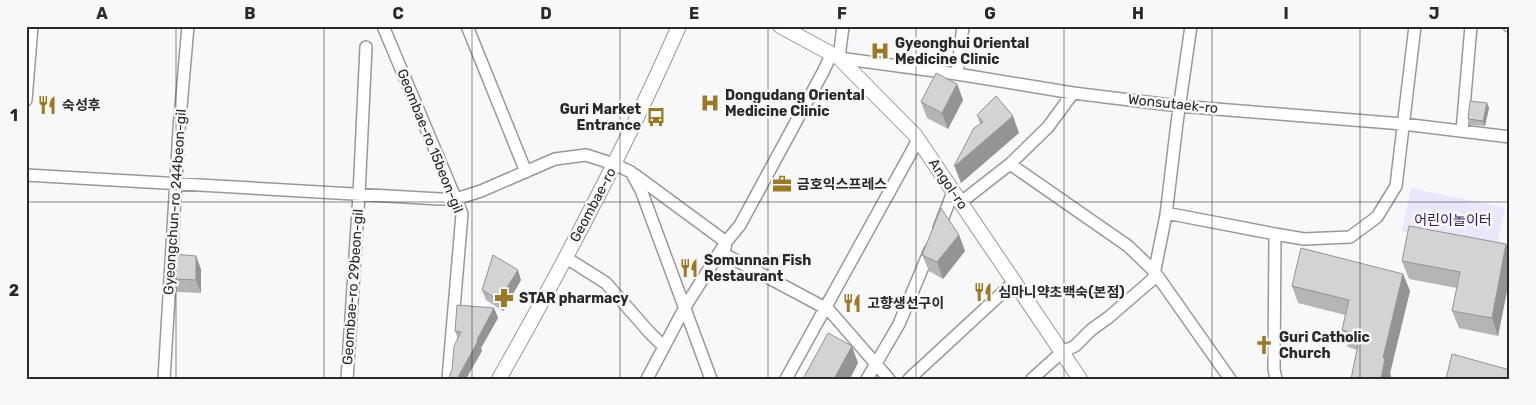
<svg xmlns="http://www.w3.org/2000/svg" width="1536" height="405" viewBox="0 0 1536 405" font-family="Rubik,'Noto Sans KR',sans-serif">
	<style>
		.green { fill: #ebe6fb }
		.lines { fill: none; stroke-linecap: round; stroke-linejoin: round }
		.minor-casing { stroke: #99989b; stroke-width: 14 }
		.tertiary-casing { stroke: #99989b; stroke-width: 16 }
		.minor { stroke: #fff; stroke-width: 11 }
		.tertiary { stroke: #fff; stroke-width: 14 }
		.wall { fill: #b5b5b7 }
		.shaded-wall { fill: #949395 }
		.building { fill: #d3d2d5; stroke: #949395 }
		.grid { fill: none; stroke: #29292a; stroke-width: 1; stroke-opacity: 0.55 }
		.labels { text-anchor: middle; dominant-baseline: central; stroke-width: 5; stroke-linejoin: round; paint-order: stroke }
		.poi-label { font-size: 14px; font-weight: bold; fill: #29292a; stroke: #f8f7fa; text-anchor: start }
		.street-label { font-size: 14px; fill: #29292a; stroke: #f8f7fa }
		.park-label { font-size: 14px; fill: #311958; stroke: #f8f7fa }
		.neatline { fill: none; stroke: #29292a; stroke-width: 2 }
		.grid-label { font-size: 16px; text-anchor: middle; font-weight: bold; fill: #29292a }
	</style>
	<rect width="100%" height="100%" fill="#f8f7fa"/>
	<path class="green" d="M1411,188L1505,208L1495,252L1402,231Z"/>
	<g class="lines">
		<g class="minor-casing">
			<path id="minor" d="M383,26L462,214L448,379
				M467,26L526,172
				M843,26L839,58L957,74L1073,93L1179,106L1403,124L1510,137
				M1509,26H1510
				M831,55L823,72L740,225L726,242L724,254L829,310L889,379
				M957,74L963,26
				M26,100L32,26
				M1462,131L1471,26
				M1010,164L1128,246L1154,271L1230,379
				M26,175L440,199H456L481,191L555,159L586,155L614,164L631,172L641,190L711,379
				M635,175L726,242L685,307L647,379
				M960,203L1010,164L1048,127L1073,93
				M1166,213L1275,234
				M939,228L953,192
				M565,257L606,283L649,332L664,347
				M164,379L179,130L188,26
				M347,379L359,195L366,47
				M786,379L918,140
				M867,379L899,324L930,250
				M909,379L1014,282
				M1032,379L1062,352L1075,346L1091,330L1109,317L1153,279L1166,215L1177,123L1191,26
				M1276,379L1274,369L1275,234L1304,239L1350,237L1377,217L1396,186L1415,26"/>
		</g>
		<g class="tertiary-casing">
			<path id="tertiary" d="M780,26L839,58L915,135L1080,379
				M499,379C564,264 626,147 679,26"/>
		</g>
		<use href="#minor" class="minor"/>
		<use href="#tertiary" class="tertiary"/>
	</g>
	<path class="wall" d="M957,84L963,100L948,129L927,118L921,102Z
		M1487,103L1489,108L1485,126L1470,125L1468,119Z
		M977,115L1019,133L961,183L954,166L980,124Z
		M959,235L965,251L943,279L929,271L922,255Z
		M1506,244L1510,254V276L1498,336L1459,328L1452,311L1457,288L1409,279L1402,261Z
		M201,269V293L177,292L172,279Z
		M1403,274L1410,291L1390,373L1391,376L1390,379H1351L1357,350L1348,347L1342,330L1345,315L1298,303L1292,286Z
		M521,280L503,311L486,300L482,290Z
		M494,308L498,318L481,348L482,351L458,339L455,331Z"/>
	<path class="shaded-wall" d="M957,84L963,100L948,129L942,113Z
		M1487,103L1489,108L1485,126L1483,121Z
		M1013,116L1019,133L961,183L955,166Z
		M959,235L965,251L943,279L937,262Z
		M1506,244L1510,254V276L1498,336L1492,318Z
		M196,256L201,269V293L196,280Z
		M518,270L521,280L503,311L499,300Z
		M1403,274L1410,291L1390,373L1391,376L1390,379H1381L1383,358Z
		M494,308L498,318L481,348L482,351L466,379H457L477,340Z
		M852,346L858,363L850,379H834Z"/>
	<path class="building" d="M936,73L957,84L942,113L921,102Z
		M996,96L1013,116L955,166H954L974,128L983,122L977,115Z
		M1470,101L1487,103L1483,121L1468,119Z
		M941,208L959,235L937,262L922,255Z
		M1409,226L1506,244L1492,318L1452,311L1460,272L1402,261Z
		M1301,248L1403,274L1383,358H1385L1381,379H1351L1360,335L1342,330L1349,300L1292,286Z
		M173,254L196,256V280L172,279Z
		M493,255L518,270L499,300L482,290Z
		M457,305L494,308L477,340L478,341L457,379H449L450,374L452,370L454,346L461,332L455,331Z
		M828,333L852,346L834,379H808L804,377Z
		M1452,354L1510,370V379H1446Z"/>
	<path class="grid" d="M176,26V379M324,26V379M472,26V379M620,26V379M768,26V379M916,26V379M1064,26V379M1212,26V379M1360,26V379M26,202H1510"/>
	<defs>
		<g id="hospital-bare" transform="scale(1.5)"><path d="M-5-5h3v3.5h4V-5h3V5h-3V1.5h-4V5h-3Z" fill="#9c7a25" stroke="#f8f7fa" stroke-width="2.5" paint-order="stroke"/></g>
		<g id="restaurant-bare" transform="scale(1.5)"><path d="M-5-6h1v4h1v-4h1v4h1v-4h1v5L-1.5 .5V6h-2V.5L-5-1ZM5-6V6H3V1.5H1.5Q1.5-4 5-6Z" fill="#9c7a25" stroke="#f8f7fa" stroke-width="2.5" paint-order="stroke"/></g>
		<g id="bus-bare" transform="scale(1.5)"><path d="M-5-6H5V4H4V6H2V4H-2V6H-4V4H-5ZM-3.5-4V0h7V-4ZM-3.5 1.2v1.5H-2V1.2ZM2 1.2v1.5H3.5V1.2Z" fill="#9c7a25" stroke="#f8f7fa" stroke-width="2.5" paint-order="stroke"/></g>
		<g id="office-bare" transform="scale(1.5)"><path d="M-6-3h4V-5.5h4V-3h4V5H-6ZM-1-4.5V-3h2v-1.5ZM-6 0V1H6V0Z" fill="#9c7a25" stroke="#f8f7fa" stroke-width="2.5" paint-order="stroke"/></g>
		<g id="pharmacy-bare" transform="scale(1.5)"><path d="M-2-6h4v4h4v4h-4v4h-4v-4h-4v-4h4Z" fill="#9c7a25" stroke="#f8f7fa" stroke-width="2.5" paint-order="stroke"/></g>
		<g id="church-bare" transform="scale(1.5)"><path d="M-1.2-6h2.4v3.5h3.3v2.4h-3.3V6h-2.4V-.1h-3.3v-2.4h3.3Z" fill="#9c7a25" stroke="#f8f7fa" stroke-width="2.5" paint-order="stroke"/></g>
	</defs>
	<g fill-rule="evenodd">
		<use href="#hospital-bare" x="880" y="51"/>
		<use href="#hospital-bare" x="710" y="103"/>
		<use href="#restaurant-bare" x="47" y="105"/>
		<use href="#bus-bare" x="656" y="117"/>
		<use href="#office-bare" x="782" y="184"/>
		<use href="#restaurant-bare" x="689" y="268"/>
		<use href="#restaurant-bare" x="983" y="292"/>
		<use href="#pharmacy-bare" x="504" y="298"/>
		<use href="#restaurant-bare" x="852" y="303"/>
		<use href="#church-bare" x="1264" y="345"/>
	</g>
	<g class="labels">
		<g class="poi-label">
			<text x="895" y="43">Gyeonghui Oriental<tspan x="895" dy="16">Medicine Clinic</tspan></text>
			<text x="725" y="95">Dongudang Oriental<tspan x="725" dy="16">Medicine Clinic</tspan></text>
			<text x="62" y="105">숙성후</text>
			<text x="641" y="109" text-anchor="end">Guri Market<tspan x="641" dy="16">Entrance</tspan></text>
			<text x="797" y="184">금호익스프레스</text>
			<text x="704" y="260">Somunnan Fish<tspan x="704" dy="16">Restaurant</tspan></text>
			<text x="998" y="292">심마니약초백숙(본점)</text>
			<text x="519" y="298">STAR pharmacy</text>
			<text x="867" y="303">고향생선구이</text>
			<text x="1279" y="337">Guri Catholic<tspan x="1279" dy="16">Church</tspan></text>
		</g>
		<g class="street-label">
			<text transform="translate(1173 104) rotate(6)">Wonsutaek-ro</text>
			<text transform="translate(430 141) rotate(68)">Geombae-ro 15beon-gil</text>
			<text transform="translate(948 184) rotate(56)">Angol-ro</text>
			<text transform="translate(175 202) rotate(-86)">Gyeongchun-ro 244beon-gil</text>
			<text transform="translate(593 205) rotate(-62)">Geombae-ro</text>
			<text transform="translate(353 287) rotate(-86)">Geombae-ro 29beon-gil</text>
		</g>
		<g class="park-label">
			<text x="1453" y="220">어린이놀이터</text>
		</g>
	</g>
	<rect width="1536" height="405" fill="none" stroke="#f8f7fa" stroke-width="55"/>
	<rect x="28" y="28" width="1480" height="350" class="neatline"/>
	<g class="grid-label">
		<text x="102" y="19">A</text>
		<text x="250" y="19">B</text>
		<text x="398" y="19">C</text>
		<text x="546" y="19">D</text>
		<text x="694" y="19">E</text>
		<text x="842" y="19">F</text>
		<text x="990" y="19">G</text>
		<text x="1138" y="19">H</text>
		<text x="1286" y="19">I</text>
		<text x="1434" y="19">J</text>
		<text x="14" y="121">1</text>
		<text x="14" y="296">2</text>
	</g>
</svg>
